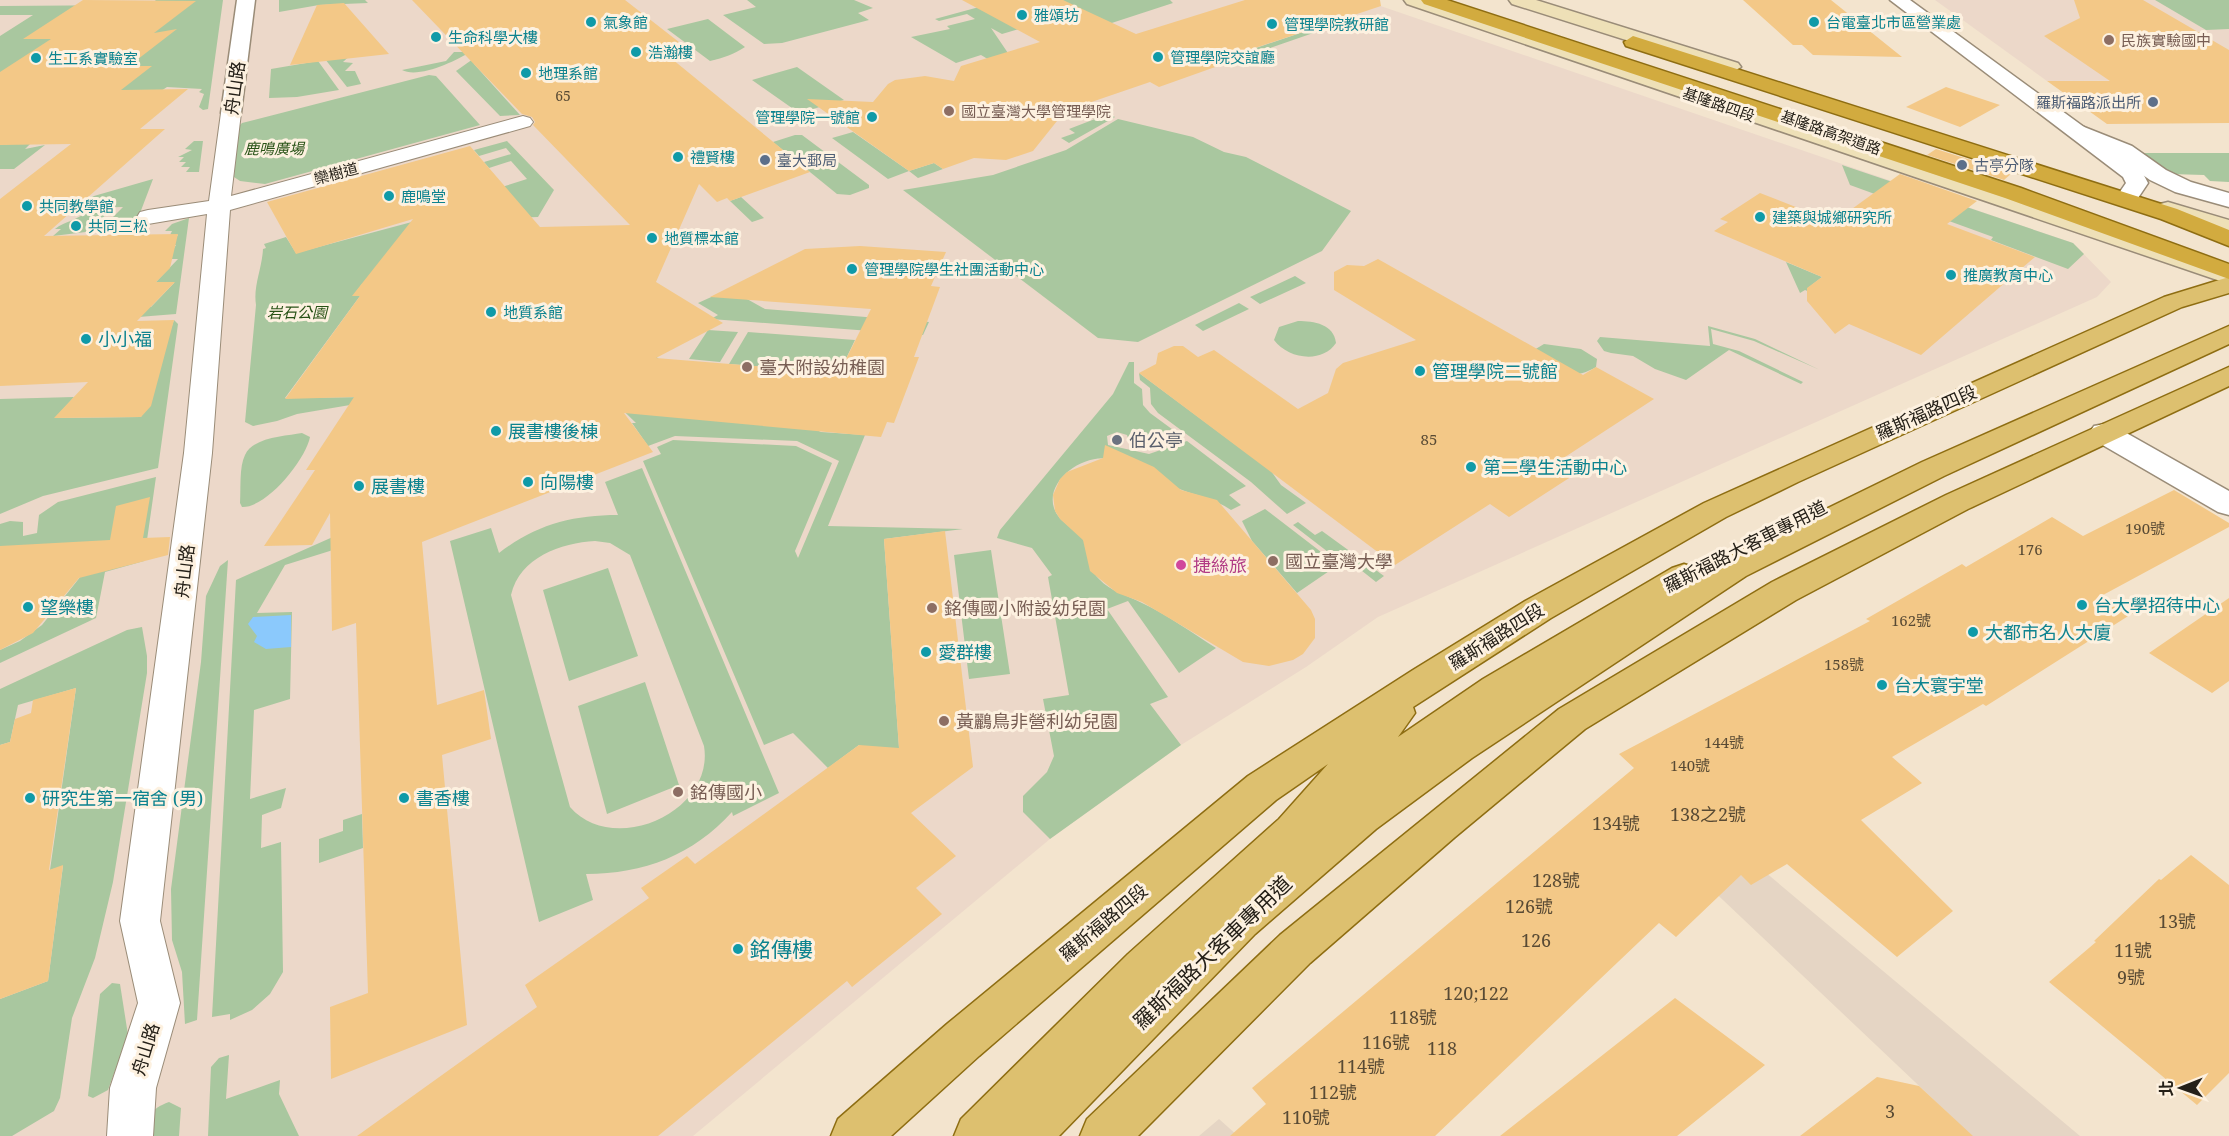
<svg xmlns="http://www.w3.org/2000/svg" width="2229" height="1136" viewBox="0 0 2229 1136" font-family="'Noto Serif','Noto Sans TC',serif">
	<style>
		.commercial { fill: #e5d5c4 }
		.education { fill: #ecd8c9 }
		.green { fill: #a9c79f; fill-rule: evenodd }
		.water { fill: #8bc9fc }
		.building { fill: #f3c887 }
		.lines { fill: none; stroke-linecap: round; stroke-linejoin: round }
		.pedestrian-casing { stroke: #9a8c78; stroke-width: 2 }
		.minor-casing { stroke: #9a8c78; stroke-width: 3 }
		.tertiary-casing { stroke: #9a8c78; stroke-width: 3 }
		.secondary-casing { stroke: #9a8c78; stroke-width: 3 }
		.primary-casing { stroke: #8e6d12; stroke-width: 3 }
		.trunk-casing { stroke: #8e6d12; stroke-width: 3 }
		.pedestrian { fill: #fff; fill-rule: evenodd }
		.minor { fill: #fff; fill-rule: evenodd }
		.tertiary { fill: #fff; fill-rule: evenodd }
		.secondary { fill: #eee0b7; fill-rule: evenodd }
		.primary { fill: #ddc06f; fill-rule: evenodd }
		.trunk { fill: #d2ab3f; fill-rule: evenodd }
		.culture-dot { fill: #0f9aa8; stroke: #fdf1e0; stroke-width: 2 }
		.education-dot { fill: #8d6e63; stroke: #fdf1e0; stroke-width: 2 }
		.service-dot { fill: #5c6f8a; stroke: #fdf1e0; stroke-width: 2 }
		.worship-dot { fill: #6b7280; stroke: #fdf1e0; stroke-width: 2 }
		.hotel-dot { fill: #d1479c; stroke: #fdf1e0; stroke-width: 2 }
		.labels { text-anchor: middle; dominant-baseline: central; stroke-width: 6; stroke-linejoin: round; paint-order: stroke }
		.far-number-label { font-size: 14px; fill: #584a34 }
		.far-culture-label { font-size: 15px; fill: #0d838f; stroke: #fdf1e0; text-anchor: start }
		.far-education-label { font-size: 15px; fill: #785e54; stroke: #fdf1e0; text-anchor: start }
		.far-service-label { font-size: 15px; fill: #4e5e75; stroke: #fdf1e0; text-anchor: start }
		.far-street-label { font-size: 15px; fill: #252018; stroke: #fdf1e0 }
		.far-park-label { font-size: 15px; font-style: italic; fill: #285216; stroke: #fdf1e0 }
		.number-label { font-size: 15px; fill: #584a34 }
		.street-label { font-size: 18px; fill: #252018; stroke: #fdf1e0 }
		.culture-label { font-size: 18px; fill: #0d838f; stroke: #fdf1e0; text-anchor: start }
		.education-label { font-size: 18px; fill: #785e54; stroke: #fdf1e0; text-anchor: start }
		.worship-label { font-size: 18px; fill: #5b616d; stroke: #fdf1e0; text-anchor: start }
		.hotel-label { font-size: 18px; fill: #b23c85; stroke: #fdf1e0; text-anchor: start }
		.near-number-label { font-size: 18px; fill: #584a34 }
		.near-culture-label { font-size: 21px; fill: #0d838f; stroke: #fdf1e0; text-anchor: start }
		.near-street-label { font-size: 21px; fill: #252018; stroke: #fdf1e0 }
	</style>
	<rect width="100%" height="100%" fill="#f3e4ce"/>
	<path class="commercial" d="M1648,774L2080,1136H1972L1610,793Z
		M1219,1119L1238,1136H1199Z"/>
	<path class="education" d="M0,0H1363L2073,243L2111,282L2097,297L1378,617L1306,667L1181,745L1050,839L693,1136H0Z
		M1935,0H2229V80L2047,81Z"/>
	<path class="green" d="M156,0H223L208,109L203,110L199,107L204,94L199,92L202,89L167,87L161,91L44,93Z
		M279,0H365L368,3L319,5L279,12Z
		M747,0H854L873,8L858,13L869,20L782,43L764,44L723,15L756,7Z
		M1063,0H1170L1173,3L1078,34Z
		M2155,0H2229V29L2206,30Z
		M140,5L0,73V36L33,15H0V6Z
		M979,7L1019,29L1002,34L991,28L1012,59L996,64L981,55L956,63L911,37L950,29L947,26L975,19L967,14L939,21L935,19Z
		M708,19L745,47C734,54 724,58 710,61L667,29Z
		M1339,20L1345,22L1256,53L1250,50Z
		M357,49L343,62L353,63L345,71H355L361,84L347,87L325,59Z
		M454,52H470C456,61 418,79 402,70L446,61Z
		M473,59L474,64L520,115L500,116L456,71Z
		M318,61L339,90L297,97L269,98L271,69Z
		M797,67L844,100L799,113L752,80Z
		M1036,73L1115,117L1069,143L1061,138L1075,133L1069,129L1095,119L1022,78Z
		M429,75L436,76L480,125L265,184L240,181L234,177L239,126L242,123Z
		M1118,119L1193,137L1224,152L1246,157L1351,211L1322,251L1138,342L1098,338L903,190L993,175L1066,150Z
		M853,132L909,171L934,163L943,169L918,178L909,171L888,179L832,138Z
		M795,135H802L869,185V188L850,195L837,194L773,142Z
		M194,141H203L199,172H186L190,167H181L186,162H179L184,157H178L192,150L185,149Z
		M507,141L554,190L538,217L455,220L505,186L527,179L511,161L489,168L484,162L511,154L506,148L479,156L474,150Z
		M32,142L25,149L45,145L14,169H0V145Z
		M2140,153H2229V182L2210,181L2204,175L2170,174Z
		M1842,165L2073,243L2084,254L2068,269L1991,240L1993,237L1850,185Z
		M153,179L137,221L114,226L113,217L123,207L82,208L74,215H52L70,200L87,198Z
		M741,197L764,218L752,222L730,201Z
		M86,212H109L101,219L102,230L53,236L61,229H55C65,221 76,221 86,212Z
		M189,218L176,314L138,317L146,307H151L174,283L156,282L178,259H149L171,253L176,245H169L178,235H170L172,231H165L172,224Z
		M423,219L370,283L362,284L353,296H360L285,398L373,397L350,405L297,414L277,421L253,426L245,422L256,305C253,286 262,269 263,249L266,248L264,244L286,237L296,253Z
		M1786,262L1822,277L1808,288L1859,313L1805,290L1800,293Z
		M1295,276L1306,283L1260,304L1250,297Z
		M729,289L765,309L929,322L923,335L711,319L718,315L698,303Z
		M1239,303L1249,309L1203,331L1195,325Z
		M174,320L178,324L158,468L43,496L0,514V399L74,397L55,418L141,417Z
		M1298,321C1314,321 1334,324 1336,343C1322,364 1288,359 1274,340L1279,327Z
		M1708,326L1755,339L1820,370L1754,341L1711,329L1713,344L1739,351L1803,382L1801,384L1729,350L1686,380L1655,369L1633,356L1611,353L1604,351L1597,341L1600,337L1710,346Z
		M708,330L738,332L720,362L689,359Z
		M748,332L855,340L839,373L729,364Z
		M1544,344L1581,349L1597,359L1596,367C1567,384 1550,370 1524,356Z
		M650,351L662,362L821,432L865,435L828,526L963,529L884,539L899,748L881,761L859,745L828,768L793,733L764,745L643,461L661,454L657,447L673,440L796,446L832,463L795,551L798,558L839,461L797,441L675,436L648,446L632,423H636L594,382Z
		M1129,362H1134V383L1142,389L1143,405L1150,413L1180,435L1148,444L1128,438L1127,435L1117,432L1107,436L1108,445L1149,454L1187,441L1246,486L1229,495L1241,505L1231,510C1214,498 1196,496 1177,488C1156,479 1132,464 1110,459C1084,453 1045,480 1054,508C1059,524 1077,528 1084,541C1091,553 1086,565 1099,579C1111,592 1127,595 1142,603C1168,615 1192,633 1216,648L1179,673L1128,601L1107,609L1168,697L1150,704L1181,745L1050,839L1023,812V796L1047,772L1054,756L1043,699L1069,695L1048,577L1052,575L1032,548L997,538L1000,530L1113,394Z
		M1139,373L1271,471L1281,485L1306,503L1287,514L1251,482L1158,413L1151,404L1150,388L1140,380Z
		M302,433L310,437C306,459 267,508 242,507L240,503C241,489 239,467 245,455C253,437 286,436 302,433Z
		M642,468L779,793L733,816L732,812C693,855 644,874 586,874L593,900L539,922L450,541L491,528L499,553C535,525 572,515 618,515L605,482ZM595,541L610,543L630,555L704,746C715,812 613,857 570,807L511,595C520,557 561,543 595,541Z
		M156,477L144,561L105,572L96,618L0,663V650L20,641L42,625L104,547L0,546V524L10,521L23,522V536L37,533L39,515L58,502Z
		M1265,509L1338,565L1297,593L1252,541L1242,521Z
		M1298,522L1315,535L1322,531L1384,576L1376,582L1347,559L1341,562L1293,525Z
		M344,532L349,545L285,565L257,613L292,612L290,699L254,710L250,799L286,788L281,808L262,815L261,848L281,842L283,972L270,994L252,1010L230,1020V1014L212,1017L236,580Z
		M991,550L1010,674L969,679L954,555Z
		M228,560L197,1020L185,1024L182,972L172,940L171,889L201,662L206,596L220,566Z
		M608,568L638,656L569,681L543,590Z
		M142,627L147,656V673L113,882L95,958L72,1018L60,1098L54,1111L12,1136H0V999L48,981L63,866L50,870L76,688L18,705L10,742L0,745V689L127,630Z
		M645,682L679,785L607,814L578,706Z
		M362,814L363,848L319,863V839L343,831V820Z
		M112,983L120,984L128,1035L108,1090L93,1098L88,1096L100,994Z
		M229,1055L226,1099L280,1080L279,1094L299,1136H208L211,1067L219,1058Z
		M169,1102L181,1108L179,1136H143C147,1117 150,1109 169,1102Z"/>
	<path class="water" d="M291,615V647L266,649L254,642L257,636L248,624L253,617Z"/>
	<path class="building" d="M83,0L196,1L154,33L177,29L129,66H152L121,90L188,89L140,129H165L44,236L178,234L170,268L156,282H175L137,321L174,320L151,406L141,417L54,418L88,382L0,386V199L71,144L0,145V72L51,39H23Z
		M412,0H625L693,53L672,59L810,172L730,201L727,198L717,202L699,184L656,282L723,323L656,358L839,373L871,309L710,297L805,249L860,246L946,252L931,286L940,287L914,357H919L894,423L887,422L881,437L624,413L653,452L422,542L437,705L484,690L491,739L442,755L467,1025L331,1079L330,1007L368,993L356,623L332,631L330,513L312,545L264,546L315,470H306L354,397L285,399L360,296H352L413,219L296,254L267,202L470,146L540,227L630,225L533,125L535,122L532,117L522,114Z
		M962,0H1063L1136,34L1245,0H1380L1381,6L1243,52L1249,55L1159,87L1150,82L1071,109L1079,114L1057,121L1033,151L1006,160L974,158L943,169L934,163L909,171L807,99L873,102L888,84L895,80L925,76L954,81L961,66L1040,42Z
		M1743,0H1831L1902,57L1813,55L1802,45H1793Z
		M2074,0H2143L2229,50V123L2107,124L2047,81H2110L2044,36L2080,18Z
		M344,3L389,54L290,65L317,5Z
		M1946,87L2000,105L1960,127L1906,107Z
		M1936,149L2012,173L2004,180L1927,155Z
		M1900,174L1977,201L1947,224L2035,257L1921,355L1849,324L1835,334L1807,301V288L1822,277L1714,231L1728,222L1720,219L1760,193L1834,222Z
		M1378,259L1583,375L1596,367L1654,399L1565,457L1583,469L1509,517L1490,504L1395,565L1139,373L1156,364L1158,353L1174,346H1183L1198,357L1214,350L1298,409L1328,393L1336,369L1343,363L1416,340L1334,290V272L1347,265L1364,266Z
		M1105,445L1154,467L1181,490L1217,500L1311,610L1315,619V638L1303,654L1293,660L1269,666L1243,662L1142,602L1117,593L1090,571L1083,540L1060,519L1055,511L1053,495L1060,479L1067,472L1103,458Z
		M2174,490L2229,523V527L2103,595L2133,613L1986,706L1983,704L1892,757L1922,783L1861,820L1953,911L1897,957L1787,864L1751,885L1741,875L1676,937L1659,923L1435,1136H1230L1266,1104L1252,1088L1634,768L1619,754L1870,621L1866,619L1962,564L1966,567L2052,517L2083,536Z
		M150,497L143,538L170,537L168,555L79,578L33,633L0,650V546L110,540L116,506Z
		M945,531L973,767L911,813L956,856L916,888L942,914L852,987L847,981L658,1136H357L537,1007L525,985L649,898L641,888L687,856L695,864L859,745L899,748L884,539Z
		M2229,598V681L2212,693L2149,653Z
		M76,688L49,870L63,865L48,981L0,999V745L10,742L15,719L31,713L33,700Z
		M2191,855L2229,885V1073L2197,1105L2049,982L2096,942L2094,941L2159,879L2161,880Z
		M1675,998L1765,1065L1677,1136H1500Z
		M1877,1077L1919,1086L1973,1136H1800Z"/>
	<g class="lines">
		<g class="pedestrian-casing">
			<path id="pedestrian" d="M231,107L241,113L231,196L523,116L530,118L533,122L530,126L230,210L212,453L160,921L180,1003L156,1088L153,1136H107L110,1088L138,1003L120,921L184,453L207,214L148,224L140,222L137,217L140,212L148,210L209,201L221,113Z"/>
		</g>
		<g class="minor-casing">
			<path id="minor" d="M237,0H255L241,113L238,117H224L221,113Z
				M2074,123L2132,146L2166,170L2191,182L2229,193V207L2175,192L2150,180L2116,156L2067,133L2064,129L2067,125Z
				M2104,424L2114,426L2229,491V515L2218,512L2094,440L2089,433L2094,426Z"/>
		</g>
		<g class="tertiary-casing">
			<path id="tertiary" d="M1890,0H1910L2140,168L2148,183L2136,201H2120L2117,196L2126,183L2123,177Z"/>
		</g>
		<g class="secondary-casing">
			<path id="secondary" d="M1404,0H1430L2229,268V284L1407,4Z
				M1509,0H1536L1738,63L1741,67L1731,73L1724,71L1512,4Z
				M2168,202L2229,220V235L2160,214L2156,209L2160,204Z"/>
		</g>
		<g class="primary-casing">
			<path id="primary" d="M2229,277V293L2182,307L1798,482L1726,517L1551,618L1413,707L1415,713L1398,737L1483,679L1672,568L1684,564L1696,568L1700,574L1722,560L1922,462L2229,326V344L1944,476L1746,576L1472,758L1376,829L1255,934L1059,1136H954L961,1119L1128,954L1279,819L1328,764L1276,800L979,1056L891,1136H831L838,1119L947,1024L1248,776L1413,670L1527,600L1704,503L2164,297Z
				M2229,367V386L1968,509L1796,600L1585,729L1455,837L1310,963L1138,1136H1080L1087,1119L1280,935L1559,709L1772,582L1946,495Z"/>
		</g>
		<g class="trunk-casing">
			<path id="trunk" d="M1421,0H1447L2021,188L2229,264V279L2005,198L1424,4Z
				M1633,36L2177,209L2229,230V246L2161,219L1626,46L1624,42Z"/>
		</g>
		<use href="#pedestrian" class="pedestrian"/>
		<use href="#minor" class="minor"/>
		<use href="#tertiary" class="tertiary"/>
		<use href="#secondary" class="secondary"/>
		<use href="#primary" class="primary"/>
		<use href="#trunk" class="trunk"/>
	</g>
	<g class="culture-dot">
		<circle cx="1022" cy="15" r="6"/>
		<circle cx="591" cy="22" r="6"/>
		<circle cx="1814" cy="22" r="6"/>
		<circle cx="1272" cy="24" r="6"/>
		<circle cx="436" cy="37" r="6"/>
		<circle cx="636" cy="52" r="6"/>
		<circle cx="1158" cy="57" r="6"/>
		<circle cx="36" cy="58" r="6"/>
		<circle cx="526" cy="73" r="6"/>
		<circle cx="872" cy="117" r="6"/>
		<circle cx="678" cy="157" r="6"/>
		<circle cx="389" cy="196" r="6"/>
		<circle cx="27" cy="206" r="6"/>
		<circle cx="1760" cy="217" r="6"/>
		<circle cx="76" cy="226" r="6"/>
		<circle cx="652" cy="238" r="6"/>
		<circle cx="852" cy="269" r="6"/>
		<circle cx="1951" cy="275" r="6"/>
		<circle cx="491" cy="312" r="6"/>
		<circle cx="86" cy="339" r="6"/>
		<circle cx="1420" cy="371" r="6"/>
		<circle cx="496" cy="431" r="6"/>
		<circle cx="1471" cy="467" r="6"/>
		<circle cx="528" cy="482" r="6"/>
		<circle cx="359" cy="486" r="6"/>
		<circle cx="2082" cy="605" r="6"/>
		<circle cx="28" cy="607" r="6"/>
		<circle cx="1973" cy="632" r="6"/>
		<circle cx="926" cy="652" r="6"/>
		<circle cx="1882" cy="685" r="6"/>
		<circle cx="30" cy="798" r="6"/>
		<circle cx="404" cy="798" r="6"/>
		<circle cx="738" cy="949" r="6"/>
	</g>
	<g class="education-dot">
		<circle cx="2109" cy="40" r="6"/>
		<circle cx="949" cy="111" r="6"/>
		<circle cx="747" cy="367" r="6"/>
		<circle cx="1273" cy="561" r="6"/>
		<circle cx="932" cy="608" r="6"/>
		<circle cx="944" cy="721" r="6"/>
		<circle cx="678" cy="792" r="6"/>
	</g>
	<g class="service-dot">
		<circle cx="2153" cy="102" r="6"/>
		<circle cx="765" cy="160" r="6"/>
		<circle cx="1962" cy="165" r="6"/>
	</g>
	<circle class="worship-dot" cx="1117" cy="440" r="6"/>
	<circle class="hotel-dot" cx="1181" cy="565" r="6"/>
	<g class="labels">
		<g class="far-number-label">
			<text x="563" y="95">65</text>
		</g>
		<g class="far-culture-label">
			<text x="1034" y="15">雅頌坊</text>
			<text x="603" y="22">氣象館</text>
			<text x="1826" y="22">台電臺北市區營業處</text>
			<text x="1284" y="24">管理學院教研館</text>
			<text x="448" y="37">生命科學大樓</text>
			<text x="648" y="52">浩瀚樓</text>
			<text x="1170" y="57">管理學院交誼廳</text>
			<text x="48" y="58">生工系實驗室</text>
			<text x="538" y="73">地理系館</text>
			<text x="860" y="117" text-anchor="end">管理學院一號館</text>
			<text x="690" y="157">禮賢樓</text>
			<text x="401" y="196">鹿鳴堂</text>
			<text x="39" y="206">共同教學館</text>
			<text x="1772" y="217">建築與城鄉研究所</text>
			<text x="88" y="226">共同三松</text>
			<text x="664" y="238">地質標本館</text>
			<text x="864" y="269">管理學院學生社團活動中心</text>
			<text x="1963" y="275">推廣教育中心</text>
			<text x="503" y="312">地質系館</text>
		</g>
		<g class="far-education-label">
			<text x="2121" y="40">民族實驗國中</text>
			<text x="961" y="111">國立臺灣大學管理學院</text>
		</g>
		<g class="far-service-label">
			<text x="2141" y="102" text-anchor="end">羅斯福路派出所</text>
			<text x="777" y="160">臺大郵局</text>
			<text x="1974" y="165">古亭分隊</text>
		</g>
		<g class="far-street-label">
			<text transform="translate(1719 104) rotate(19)">基隆路四段</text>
			<text transform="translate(1831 132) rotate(19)">基隆路高架道路</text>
			<text transform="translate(336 173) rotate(-15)">欒樹道</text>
		</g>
		<g class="far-park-label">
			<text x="274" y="148">鹿鳴廣場</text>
			<text x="297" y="312">岩石公園</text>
		</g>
		<g class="number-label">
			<text x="1429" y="439">85</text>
			<text x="2145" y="528">190號</text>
			<text x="2030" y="549">176</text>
			<text x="1911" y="620">162號</text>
			<text x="1844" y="664">158號</text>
			<text x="1724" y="742">144號</text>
			<text x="1690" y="765">140號</text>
		</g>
		<g class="street-label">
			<text transform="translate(234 88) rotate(-82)">舟山路</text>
			<text transform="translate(1926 412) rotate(-24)">羅斯福路四段</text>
			<text transform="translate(1745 546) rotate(-27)">羅斯福路大客車專用道</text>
			<text transform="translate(184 571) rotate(-83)">舟山路</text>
			<text transform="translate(1496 636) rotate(-32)">羅斯福路四段</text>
			<text transform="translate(1103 922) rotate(-40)">羅斯福路四段</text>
			<text transform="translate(145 1049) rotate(-73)">舟山路</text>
		</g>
		<g class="culture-label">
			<text x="98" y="339">小小福</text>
			<text x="1432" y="371">管理學院二號館</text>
			<text x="508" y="431">展書樓後棟</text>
			<text x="1483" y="467">第二學生活動中心</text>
			<text x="540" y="482">向陽樓</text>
			<text x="371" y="486">展書樓</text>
			<text x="2094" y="605">台大學招待中心</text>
			<text x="40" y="607">望樂樓</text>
			<text x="1985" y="632">大都市名人大廈</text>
			<text x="938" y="652">愛群樓</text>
			<text x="1894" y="685">台大寰宇堂</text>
			<text x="42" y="798">研究生第一宿舍 (男)</text>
			<text x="416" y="798">書香樓</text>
		</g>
		<g class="education-label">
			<text x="759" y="367">臺大附設幼稚園</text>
			<text x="1285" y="561">國立臺灣大學</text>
			<text x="944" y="608">銘傳國小附設幼兒園</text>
			<text x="956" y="721">黃鸝鳥非營利幼兒園</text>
			<text x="690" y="792">銘傳國小</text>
		</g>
		<g class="worship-label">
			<text x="1129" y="440">伯公亭</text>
		</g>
		<g class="hotel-label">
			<text x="1193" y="565">捷絲旅</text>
		</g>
		<g class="near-number-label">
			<text x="1708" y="814">138之2號</text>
			<text x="1616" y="823">134號</text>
			<text x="1556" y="880">128號</text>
			<text x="1529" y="906">126號</text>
			<text x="2177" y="921">13號</text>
			<text x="1536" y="940">126</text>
			<text x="2133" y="950">11號</text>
			<text x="2131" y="977">9號</text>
			<text x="1476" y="993">120;122</text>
			<text x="1413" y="1017">118號</text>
			<text x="1386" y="1042">116號</text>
			<text x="1442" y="1048">118</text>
			<text x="1361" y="1066">114號</text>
			<text x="1333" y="1092">112號</text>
			<text x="1890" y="1111">3</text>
			<text x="1306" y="1117">110號</text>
		</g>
		<g class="near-culture-label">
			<text x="750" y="949">銘傳樓</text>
		</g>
		<g class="near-street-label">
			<text transform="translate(1212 952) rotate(-44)">羅斯福路大客車專用道</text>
		</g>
	</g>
	<g transform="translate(2181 1088) rotate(269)" stroke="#fdf1e0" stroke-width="4.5" paint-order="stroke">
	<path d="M0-4.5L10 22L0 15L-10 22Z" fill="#252018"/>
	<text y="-9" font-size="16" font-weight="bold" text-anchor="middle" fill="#252018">北</text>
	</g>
</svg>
